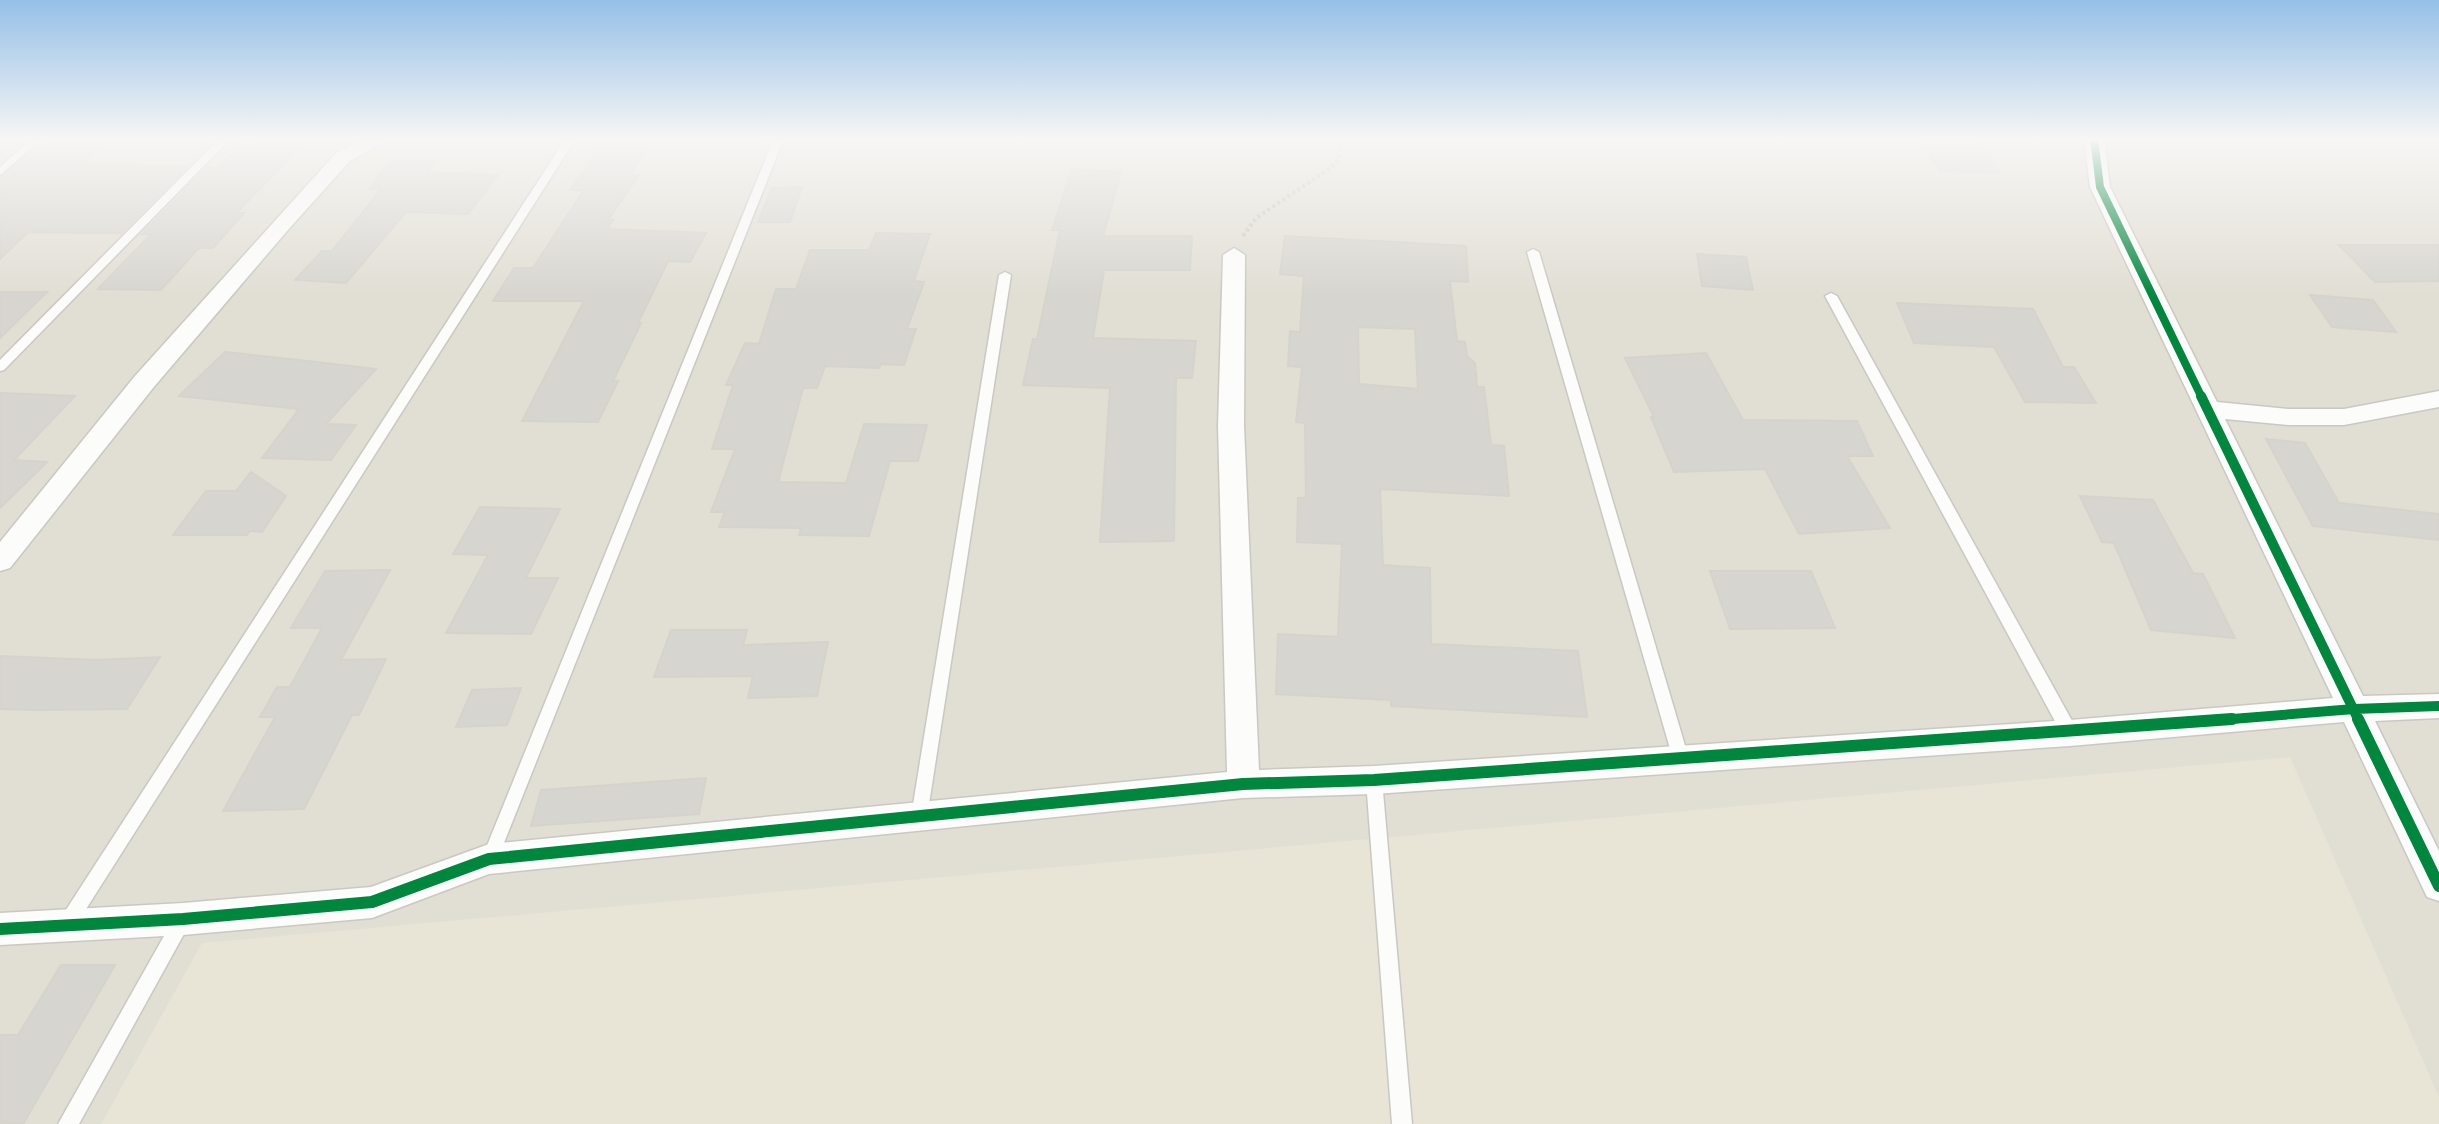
<svg xmlns="http://www.w3.org/2000/svg" width="2439" height="1124" viewBox="0 0 2439 1124" font-family="'Nunito Sans',sans-serif">
	<style>
		.residential { fill: #e1ded4 }
		.education { fill: #e8e4d6 }
		.building { fill: #d7d5cf; stroke: #d5d3cc; stroke-width: 2; fill-rule: evenodd }
		.lines { fill: none; stroke-linecap: round; stroke-linejoin: round }
		.service-casing { stroke: #c9c8c2; stroke-width: 3 }
		.minor-casing { stroke: #c9c8c2; stroke-width: 3 }
		.path { stroke: #cbcac6; stroke-width: 4; stroke-dasharray: 3 3; stroke-linecap: butt }
		.service { fill: #fcfcfb; fill-rule: evenodd }
		.minor { fill: #fcfcfb; fill-rule: evenodd }
		.cycleway-far2-casing { stroke: #fff; stroke-width: 12 }
		.cycleway-far1-casing { stroke: #fff; stroke-width: 15 }
		.cycleway-casing { stroke: #fff; stroke-width: 17 }
		.cycleway-far2 { stroke: #00873e; stroke-width: 8 }
		.cycleway-far1 { stroke: #00873e; stroke-width: 10 }
		.cycleway { stroke: #00873e; stroke-width: 12 }
	</style>
	<rect width="100%" height="100%" fill="#edece6"/>
	<path class="residential" d="M0,138H2439V1124H0Z"/>
	<path class="education" d="M2290,757L2439,1097V1124H101L202,943Z"/>
	<path class="building" d="M1921,141L1979,142L2000,173L1940,171Z
		M244,142L304,144L236,213H244L213,248H199L161,290L98,289L151,234H142L206,168H217Z
		M604,143L648,144L630,175H639L608,220H613L607,229L706,233L690,262L668,261L638,323H641L613,381H618L598,422L522,421L584,301H493L514,268H533L584,190H570Z
		M36,148L100,150L82,165L187,167L121,233L28,232L0,259V178Z
		M390,162H434L427,172L498,175L468,214L406,212L346,283L295,280L322,251H332L381,189H369Z
		M1072,169L1121,172L1103,236H1192L1190,270H1104L1093,338L1196,341L1192,378H1176L1174,541L1100,542L1110,388L1023,385L1033,339H1037L1060,230H1052Z
		M802,187L790,222H758L772,188Z
		M876,233L930,234L914,281L924,282L907,329H916L904,365L881,364L879,368L825,366L817,388H803L778,482L846,483L864,424L927,425L918,461H890L869,536L799,535L801,528L719,527L725,512H711L735,449H712L733,385H726L745,343L759,344L776,289H796L810,250H869Z
		M1285,236L1466,246L1468,282L1450,281L1457,341L1465,342L1467,356L1475,363L1477,387H1484L1491,445L1504,446L1509,496L1380,489L1383,565L1430,568L1431,644L1578,651L1587,717L1391,706V700L1276,694L1278,634L1338,637L1342,544L1297,542L1298,498H1306L1305,423L1296,422L1302,367L1288,366L1290,331L1300,332L1304,276L1280,274ZM1358,327L1415,329L1418,389L1359,384Z
		M2339,245H2439V281L2375,282Z
		M1697,254L1746,257L1753,290L1702,286Z
		M0,292H47L0,338Z
		M2310,295L2373,300L2396,332L2332,327Z
		M1897,303L2033,309L2063,367H2074L2096,403L2025,402L1994,347L1914,343Z
		M225,352L299,360L376,369L326,424L356,425L331,460L262,458L299,409L179,396Z
		M1706,353L1743,420L1857,421L1873,456H1847L1890,528L1799,534L1765,469L1674,472L1651,417H1654L1625,358Z
		M0,393L75,396L14,460L47,462L0,508Z
		M2266,439L2305,443L2339,503L2439,514V540L2313,526Z
		M251,472L286,496L262,532L250,531L247,535H173L206,491H236Z
		M2080,496L2153,500L2193,573L2203,574L2235,638L2151,630L2114,543L2102,542Z
		M480,507L560,509L526,578H558L531,634L446,633L488,555L453,554Z
		M390,570L341,660L386,659L359,715H352L304,809L223,811L275,717H260L277,687H290L322,628H291L325,571Z
		M1710,571H1811L1835,628L1730,629Z
		M671,630H747L743,645L828,642L817,696L748,698L753,676L654,677Z
		M0,656L97,660L160,657L127,709L36,710L0,709Z
		M521,688L507,725L456,727L472,690Z
		M706,778L699,814L531,826L541,790Z
		M61,965H115L23,1124H0V1035H18Z"/>
	<g class="lines">
		<g class="service-casing">
			<path id="service" d="M32,138H43L0,175V167Z
				M220,138H231L4,370L0,371V360Z
				M566,138H576L74,928L68,930L62,928L59,922L62,916Z
				M774,138H784L498,858L496,863L490,865L484,863L482,858Z
				M1533,249L1539,252L1689,759L1687,764L1681,766L1675,764L1673,759L1527,252Z
				M1005,272L1011,275L927,817L925,822L919,824L913,822L911,817L999,275Z
				M1831,293L1837,296L2076,728L2078,733L2076,738L2070,739L2064,738L1825,296Z
				M1374,773L1380,775L1382,780L1412,1124H1392L1366,780L1368,775Z
				M183,911L189,913L192,919L189,925L79,1124H58L177,913Z"/>
		</g>
		<g class="minor-casing">
			<path id="minor" d="M365,138H391L350,161L287,231L153,388L10,568L0,571V542L135,376L336,153Z
				M2084,138H2104L2110,187L2217,402L2289,409H2344L2439,391V407L2344,425H2289L2225,419L2363,696L2439,694V718L2375,721L2439,851V901L2427,897L2344,722L2070,746L1374,794L1243,798L489,874L372,918L183,935L0,945V913L183,903L371,887L489,844L1227,772L1218,426L1223,255L1234,248L1245,255L1244,426L1259,770L1374,766L2070,720L2333,698L2090,187Z"/>
		</g>
		<path class="path" d="M1243,236L1256,218L1332,167L1338,159L1344,138"/>
		<use href="#service" class="service"/>
		<use href="#minor" class="minor"/>
		<g class="cycleway-far2-casing">
			<path id="cycleway-far2" d="M2094,138L2100,187L2202,398"/>
		</g>
		<g class="cycleway-far1-casing">
			<path id="cycleway-far1" d="M2201,396L2359,721
				M2208,721L2354,709L2439,706"/>
		</g>
		<g class="cycleway-casing">
			<path id="cycleway" d="M2358,719L2439,886
				M0,929L183,919L372,902L489,859L1243,784L1374,780L2232,719"/>
		</g>
		<use href="#cycleway-far2" class="cycleway-far2"/>
		<use href="#cycleway-far1" class="cycleway-far1"/>
		<use href="#cycleway" class="cycleway"/>
	</g>
	<linearGradient id="sky" x2="0" y2="1"><stop stop-color="#95c0e8"/><stop offset="0.47" stop-color="#f7f6f4"/><stop offset="1" stop-color="#f7f6f4" stop-opacity="0"/></linearGradient>
	<rect width="2439" height="296" fill="url(#sky)"/>
</svg>
